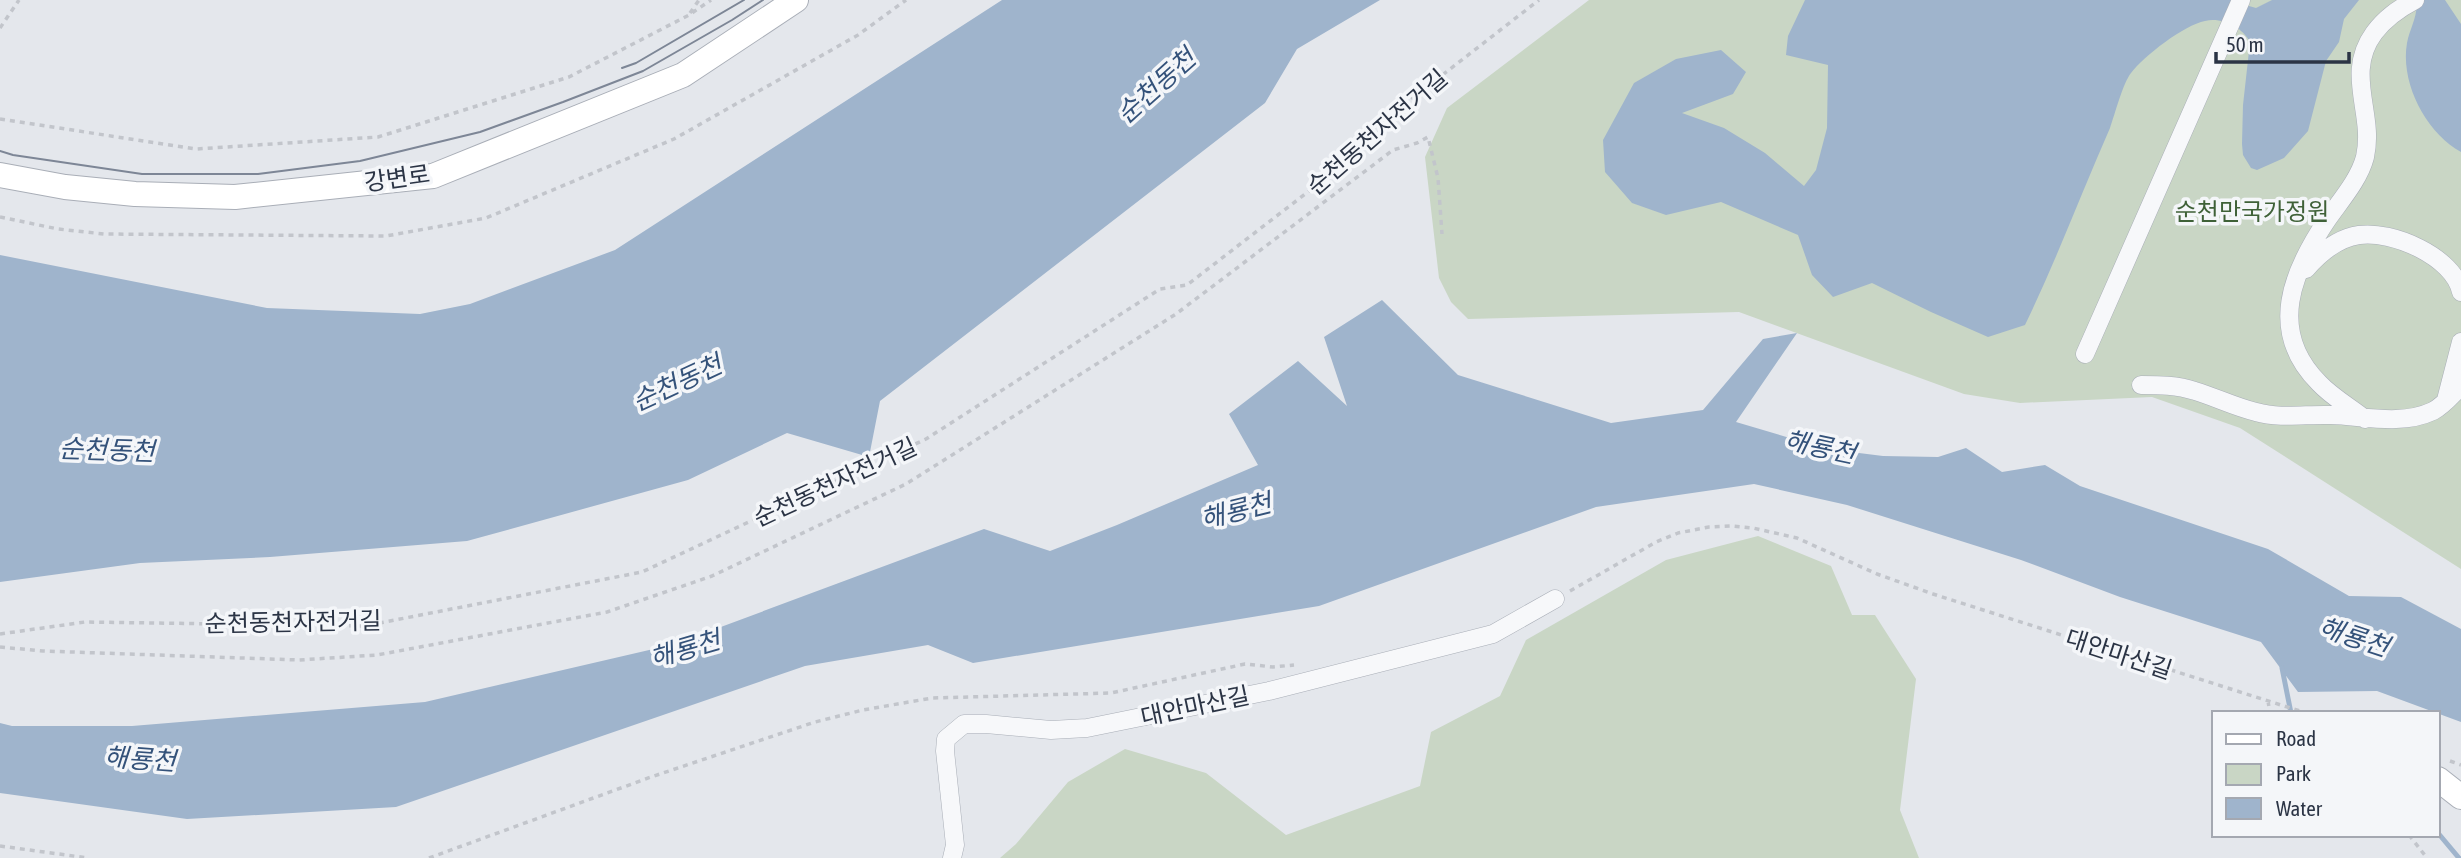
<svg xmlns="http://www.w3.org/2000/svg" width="2461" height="858" viewBox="0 0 2461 858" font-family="'Asap Condensed','Noto Sans KR',sans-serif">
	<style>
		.green { fill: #c9d6c5 }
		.water { fill: #9fb4cc }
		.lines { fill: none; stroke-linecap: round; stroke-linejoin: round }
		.stream { stroke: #9fb4cc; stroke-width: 5 }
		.street-casing { stroke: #a9aeb7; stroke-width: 19 }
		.secondary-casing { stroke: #a9aeb7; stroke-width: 26 }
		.path { stroke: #c2c5cb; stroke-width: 3.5; stroke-dasharray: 5 5; stroke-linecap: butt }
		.street { stroke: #f7f8fa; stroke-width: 18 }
		.secondary { stroke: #fff; stroke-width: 24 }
		.tram { stroke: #7d8696; stroke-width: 2 }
		.labels { text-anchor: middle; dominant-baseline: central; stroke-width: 7; stroke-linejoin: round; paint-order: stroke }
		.street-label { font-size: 24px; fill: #2b3445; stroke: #f4f6f9 }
		.park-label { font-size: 24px; fill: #3f6138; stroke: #f4f6f9 }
		.water-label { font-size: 26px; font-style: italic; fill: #34527a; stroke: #f4f6f9 }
	</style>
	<rect width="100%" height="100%" fill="#e4e7ec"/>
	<path class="green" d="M1589,0H2461V569L2240,428L2152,397L2020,403L1964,394L1739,312L1468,319L1451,302L1439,278L1425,157L1447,108Z
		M1758,536L1831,566L1852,615H1875L1916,679L1900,810L1919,858H1000L1016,844L1068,782L1125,749L1206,773L1286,835L1420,786L1431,732L1500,696L1526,640L1666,560Z"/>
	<path class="water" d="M1002,0H1380L1297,49L1265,103L880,401L869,457L787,433L688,480L467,541L270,557L140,563L0,582V255L267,308L420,314L470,304L615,250Z
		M1805,0H2242L2249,6L2256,8L2272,0H2359L2344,19L2339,42L2326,61L2308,131L2284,158L2257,170L2251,168L2243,155L2242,144L2243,105L2250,42C2242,27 2222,17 2205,21C2184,25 2144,56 2131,73C2123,83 2115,114 2110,128C2081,194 2056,261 2025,325L1988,337L1931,312L1872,283L1833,297L1812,275L1798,235L1721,202L1666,215L1632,203L1605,172L1603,140L1634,83L1676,59L1721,50L1746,72L1733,94L1682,113L1724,128L1765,153L1804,186L1816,170L1827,128L1828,65L1786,55L1788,36Z
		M2416,0H2445L2461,24V152C2426,133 2400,83 2407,43C2410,28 2419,14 2416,0Z
		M1382,300L1458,375L1611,423L1703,410L1763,339L1797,333L1736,422L1827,449L1883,456L1938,457L1966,448L2002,472L2045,465L2080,486L2268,549L2349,596L2401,597L2461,629V722L2377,691L2298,692L2261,642L2120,597L2021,560L1847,505L1754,484L1596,507L1319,606L973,663L928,645L805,666L396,807L187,819L0,793V723L12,726H132L425,702L675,644L984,529L1050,551L1117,525L1258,465L1229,414L1298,361L1347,406L1324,337Z"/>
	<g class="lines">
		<path class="stream" d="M2282,668L2291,713
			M2438,833L2459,858"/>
		<g class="street-casing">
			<path id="street" d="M2306,269C2320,253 2337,238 2359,235C2392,230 2454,257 2461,292
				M2085,354L2241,0
				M2141,385C2159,385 2177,385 2195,391C2215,397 2235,407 2256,412C2281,419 2306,414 2331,415C2364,416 2401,426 2433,411C2444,405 2452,395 2461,386
				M2446,400L2461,342
				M2365,419C2350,407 2332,397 2319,383C2267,331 2292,272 2327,220C2340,201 2359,180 2365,157C2375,113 2344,74 2374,33C2385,18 2398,9 2415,0
				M952,858L955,845L945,751L946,739L964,724H986L1051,730L1087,728L1269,691L1493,634L1555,599"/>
		</g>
		<g class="secondary-casing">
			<path id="secondary" d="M0,175L65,187L135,194L235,197L433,176L683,75L796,0
				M2438,779L2461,797"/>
		</g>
		<path class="path" d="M690,13L699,0
			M0,28L19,0
			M0,119L196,149L378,137L569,77L689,15L711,0
			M0,217L58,229L104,234L386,236L486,218L674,139L858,35L906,0
			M1570,591L1656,542L1678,533L1709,527L1732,526L1753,528L1797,538L1877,574L1933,594L2306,713
			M0,634L85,622L364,626L642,572L926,439L1160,289L1187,285L1374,141L1387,118L1539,0
			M0,647L43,651L299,660L377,655L607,612L712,576L906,484L1176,314L1393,150L1417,143L1428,137L1438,178L1442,234
			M2268,701L2270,713
			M2450,761L2461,765
			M2409,835L2427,858
			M0,846L88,858
			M429,858L651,777L815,722L863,710L932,698L1111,693L1245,664L1273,667L1294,665"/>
		<use href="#street" class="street"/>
		<use href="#secondary" class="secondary"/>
		<path class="tram" d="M622,68L636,63L744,0
			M0,151L13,155L142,174H258L360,161L480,132L563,102L643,71L732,20L763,0"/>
	</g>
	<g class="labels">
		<g class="street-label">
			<text transform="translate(1377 132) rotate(-41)">순천동천자전거길</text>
			<text transform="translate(397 178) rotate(-8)">강변로</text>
			<text transform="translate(835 482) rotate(-25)">순천동천자전거길</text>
			<text transform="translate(293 622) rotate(-1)">순천동천자전거길</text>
			<text transform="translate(2119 654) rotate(18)">대안마산길</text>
			<text transform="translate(1195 706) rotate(-12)">대안마산길</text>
		</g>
		<g class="park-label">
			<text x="2252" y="211">순천만국가정원</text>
		</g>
		<g class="water-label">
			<text transform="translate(1156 86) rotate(-42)">순천동천</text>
			<text transform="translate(677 383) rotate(-25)">순천동천</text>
			<text transform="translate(1820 447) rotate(12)">해룡천</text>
			<text transform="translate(107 450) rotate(2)">순천동천</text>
			<text transform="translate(1236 511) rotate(-14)">해룡천</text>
			<text transform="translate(2354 637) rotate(18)">해룡천</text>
			<text transform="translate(685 649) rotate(-16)">해룡천</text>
			<text transform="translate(140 759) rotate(4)">해룡천</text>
		</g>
	</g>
	<rect x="2212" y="711" width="228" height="126" fill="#f4f6f9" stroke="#a4a8b1" stroke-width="2"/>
	<rect x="2226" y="734" width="35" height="10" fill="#ffffff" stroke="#a4a8b1" stroke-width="2"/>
	<text x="2276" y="746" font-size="21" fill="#2b3445">Road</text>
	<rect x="2226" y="764" width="35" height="21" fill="#c9d6c5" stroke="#a4a8b1" stroke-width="2"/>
	<text x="2276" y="781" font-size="21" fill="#2b3445">Park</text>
	<rect x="2226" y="798" width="35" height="21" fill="#9fb4cc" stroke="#a4a8b1" stroke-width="2"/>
	<text x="2276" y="816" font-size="21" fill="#2b3445">Water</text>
	<path d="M2216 52v10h133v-10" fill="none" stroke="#2b3445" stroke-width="3.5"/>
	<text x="2226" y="52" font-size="21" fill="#2b3445" stroke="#f4f6f9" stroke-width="5" paint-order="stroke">50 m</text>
</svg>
